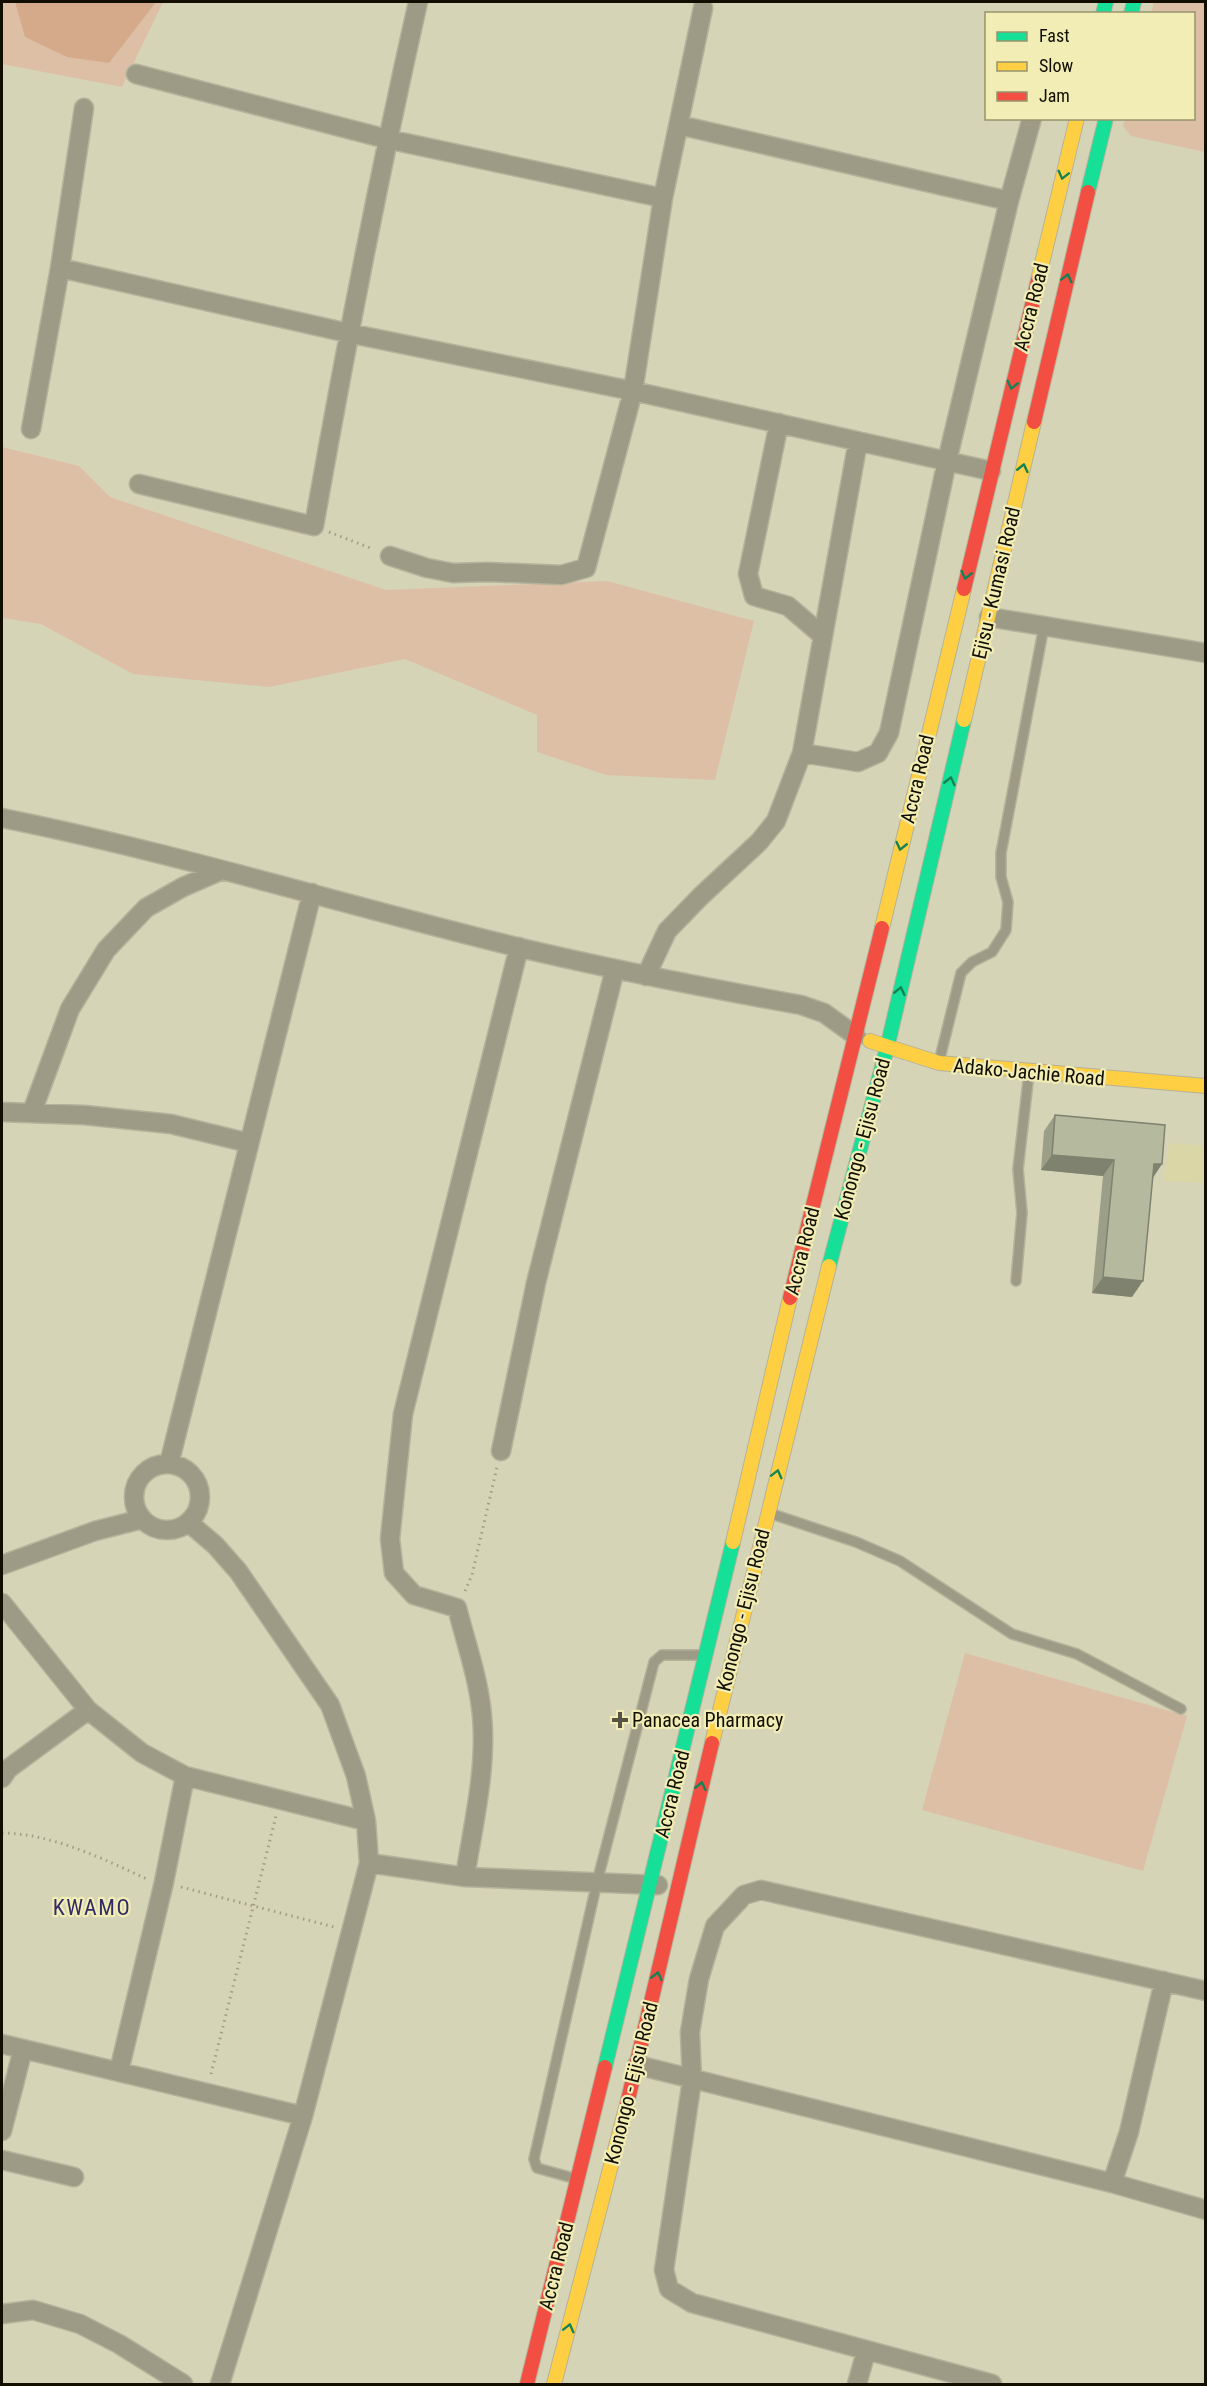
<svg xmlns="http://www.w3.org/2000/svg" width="1207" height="2386" viewBox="0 0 1207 2386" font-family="'Roboto Condensed',sans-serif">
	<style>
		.built { fill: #dad6a6 }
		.green { fill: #ddbfa5 }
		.forest { fill: #d4aa8a }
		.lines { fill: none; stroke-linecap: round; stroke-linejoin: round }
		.lane-casing { stroke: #b4b29b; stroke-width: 12 }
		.street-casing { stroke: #b4b29b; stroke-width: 21 }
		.fast-casing { stroke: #b4b29b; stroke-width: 16 }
		.slow-casing { stroke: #b4b29b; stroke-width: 16 }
		.jam-casing { stroke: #b4b29b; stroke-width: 16 }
		.path { stroke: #a09e89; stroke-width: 3; stroke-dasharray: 1.5 4.5; stroke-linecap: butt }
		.lane { stroke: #9d9b85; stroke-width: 9 }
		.street { stroke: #9d9b85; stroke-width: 18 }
		.fast { stroke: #16e098; stroke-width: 14 }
		.slow { stroke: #ffcf43; stroke-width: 14 }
		.jam { stroke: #f24e42; stroke-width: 14 }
		.wall { fill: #9c9f87 }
		.shaded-wall { fill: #7f826e }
		.building { fill: #b5b99d; stroke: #7f826e; stroke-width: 1.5 }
		.oneway { stroke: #148254 }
		.poi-dot { fill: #565340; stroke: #f1edb5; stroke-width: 2 }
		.labels { text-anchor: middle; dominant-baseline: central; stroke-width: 4.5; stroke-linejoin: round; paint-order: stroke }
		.street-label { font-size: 20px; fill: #110e00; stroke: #f1edb5 }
		.poi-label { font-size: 20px; fill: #110e00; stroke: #f1edb5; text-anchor: start }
		.quarter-label { font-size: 22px; letter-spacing: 1.5px; fill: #312b66; stroke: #f1edb5 }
	</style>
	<rect width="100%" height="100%" fill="#d6d4b6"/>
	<path class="built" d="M1169,1143L1205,1146V1183L1164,1181Z"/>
	<path class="green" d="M2,2L142,18L156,2H163L122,87L2,64Z
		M1154,2H1205V152L1131,136L1123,126L1125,119L1194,118V14L1151,13Z
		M2,447L79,466L110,497L386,590L607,581L754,621L715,780L606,775L537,752V715L405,659L269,687L133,674L41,624L3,618L2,623Z
		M965,1653L1187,1716L1143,1871L922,1810Z"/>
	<path class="forest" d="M15,2H156L109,63L67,57L25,37Z"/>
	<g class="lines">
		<g class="lane-casing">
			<path id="lane" d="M939,1062L961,973L972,962L992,952L1006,930L1008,902L1001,877V853L1044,626
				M1016,1281L1022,1213L1018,1169L1029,1073
				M772,1514L856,1542L900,1561L1012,1634L1077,1654L1181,1709
				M573,2178L537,2168L534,2159L597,1882L654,1662L662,1655H701"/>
		</g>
		<g class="street-casing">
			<path id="street" d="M136,74L387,139L663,198
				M679,125L1009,201L1032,118
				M60,268L348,333L633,391L991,471
				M779,423L748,574L754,596L788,606L823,636
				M31,429L60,268L84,108
				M139,484L314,526C345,350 379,175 418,2
				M390,556L427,568L453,573L488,572L561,575L586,568L633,391L663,198L703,8
				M989,617L1206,653
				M802,753L858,762L878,753L889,733L947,461L1009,201
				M2,818C177,853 347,906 521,948C614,970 707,988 801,1005L824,1013L856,1036
				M646,976L667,931L701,896L759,842L776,821L802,753L858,441
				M2,1112L84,1115L171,1124L249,1143
				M32,1112L70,1009L106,950L146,908L183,887L222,870
				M501,1451L536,1283L615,969
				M169,1464L312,893
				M134 1497a33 33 0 1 1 66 0a33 33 0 1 1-66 0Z
				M188,1522L215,1545L238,1571L330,1705L356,1776L366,1821L369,1863L303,2116L220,2384
				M2,1565L95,1531L142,1519
				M2,1603L88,1710L142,1753L185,1776L366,1821
				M2,1778L8,1769L88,1710
				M369,1863L465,1877L658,1885
				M465,1877C473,1825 487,1768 482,1716C479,1680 466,1643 457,1608L414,1595L394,1573L390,1539L403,1414L519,947
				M2,2044L303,2116
				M637,2065L1112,2183L1206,2210
				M119,2071L164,1882L185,1776
				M2,2131L23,2049
				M2,2160L74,2177
				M1112,2183L1129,2132L1164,1981
				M2,2314L33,2310L80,2324L119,2344L183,2384
				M857,2384L866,2352
				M992,2384L692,2303L669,2289L664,2270L692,2080L690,2032L699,1979L715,1926L744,1895L761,1890L1206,1991"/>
		</g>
		<g class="fast-casing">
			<path id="fast" d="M1103,14L1106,2
				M1131,14L1134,2
				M1088,192L1106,118
				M829,1266L887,1048L964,720
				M605,2067L733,1542"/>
		</g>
		<g class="slow-casing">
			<path id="slow" d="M1038,280L1077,118
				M964,720L1034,422
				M882,928L964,589
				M870,1041L939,1063L1206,1086
				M733,1542L790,1298
				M712,1743L829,1266
				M554,2384L627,2104"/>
		</g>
		<g class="jam-casing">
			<path id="jam" d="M1034,422L1088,192
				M964,589L1038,280
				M790,1298L882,928
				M627,2104L712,1743
				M527,2384L605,2067"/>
		</g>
		<path class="path" d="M329,532L373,549
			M465,1591L472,1575L497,1467
			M2,1833C53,1834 101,1858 147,1879
			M181,1887L334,1927
			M211,2074L276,1816"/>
		<use href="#lane" class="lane"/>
		<use href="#street" class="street"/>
		<use href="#fast" class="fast"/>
		<use href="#slow" class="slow"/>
		<use href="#jam" class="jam"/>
	</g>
	<path class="wall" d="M1055,1115L1162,1164L1153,1178L1132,1297L1092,1293L1103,1176L1041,1170L1044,1131Z"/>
	<path class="shaded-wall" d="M1052,1155L1114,1160L1103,1176L1041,1170Z
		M1154,1164H1162L1151,1180Z
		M1103,1277L1143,1281L1132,1297L1092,1293Z"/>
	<path class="building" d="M1055,1115L1165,1125L1162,1164H1154L1143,1281L1103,1277L1114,1160L1052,1155Z"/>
	<defs><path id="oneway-chevron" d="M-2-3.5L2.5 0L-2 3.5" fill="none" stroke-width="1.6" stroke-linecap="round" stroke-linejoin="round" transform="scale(1.5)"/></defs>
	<g class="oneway">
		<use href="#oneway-chevron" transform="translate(1063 175) rotate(104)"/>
		<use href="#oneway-chevron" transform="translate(1067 278) rotate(-76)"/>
		<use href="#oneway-chevron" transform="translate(1012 385) rotate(104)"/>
		<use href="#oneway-chevron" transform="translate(1023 468) rotate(-77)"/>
		<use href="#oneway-chevron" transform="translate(966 575) rotate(103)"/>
		<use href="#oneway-chevron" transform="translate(950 781) rotate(-77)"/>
		<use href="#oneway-chevron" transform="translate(901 846) rotate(103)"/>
		<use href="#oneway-chevron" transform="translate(900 991) rotate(-77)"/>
		<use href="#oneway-chevron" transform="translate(777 1474) rotate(-76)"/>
		<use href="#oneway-chevron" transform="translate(701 1786) rotate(-77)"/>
		<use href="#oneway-chevron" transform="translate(657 1976) rotate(-77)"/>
		<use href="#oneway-chevron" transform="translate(569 2328) rotate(-76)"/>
	</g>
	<path class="poi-dot" d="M617 1711h6v6h6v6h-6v6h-6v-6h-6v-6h6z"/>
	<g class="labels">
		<g class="street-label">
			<text transform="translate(1031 307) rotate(-76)">Accra Road</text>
			<text transform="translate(996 583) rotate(-77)">Ejisu - Kumasi Road</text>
			<text transform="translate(917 779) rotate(-77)">Accra Road</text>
			<text transform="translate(1029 1072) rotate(5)">Adako-Jachie Road</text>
			<text transform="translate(862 1139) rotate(-75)">Konongo - Ejisu Road</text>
			<text transform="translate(802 1251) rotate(-76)">Accra Road</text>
			<text transform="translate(743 1610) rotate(-76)">Konongo - Ejisu Road</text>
			<text transform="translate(672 1794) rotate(-76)">Accra Road</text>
			<text transform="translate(631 2083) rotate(-76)">Konongo - Ejisu Road</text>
			<text transform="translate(556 2266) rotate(-76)">Accra Road</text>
		</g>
		<g class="poi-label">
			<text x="632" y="1720">Panacea Pharmacy</text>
		</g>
		<g class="quarter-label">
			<text x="92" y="1907">KWAMO</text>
		</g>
	</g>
	<rect width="1207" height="2386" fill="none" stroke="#110e00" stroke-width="6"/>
	<rect x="985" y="12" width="210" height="108" fill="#f1edb5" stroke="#97946d" stroke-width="1.5"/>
	<rect x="997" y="32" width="30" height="9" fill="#16e098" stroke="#97946d" stroke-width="1.5"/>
	<text x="1039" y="42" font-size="18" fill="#110e00">Fast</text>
	<rect x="997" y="62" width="30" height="9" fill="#ffcf43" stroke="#97946d" stroke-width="1.5"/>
	<text x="1039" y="72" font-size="18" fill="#110e00">Slow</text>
	<rect x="997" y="92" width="30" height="9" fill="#f24e42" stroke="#97946d" stroke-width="1.5"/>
	<text x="1039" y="102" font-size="18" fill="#110e00">Jam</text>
</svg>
